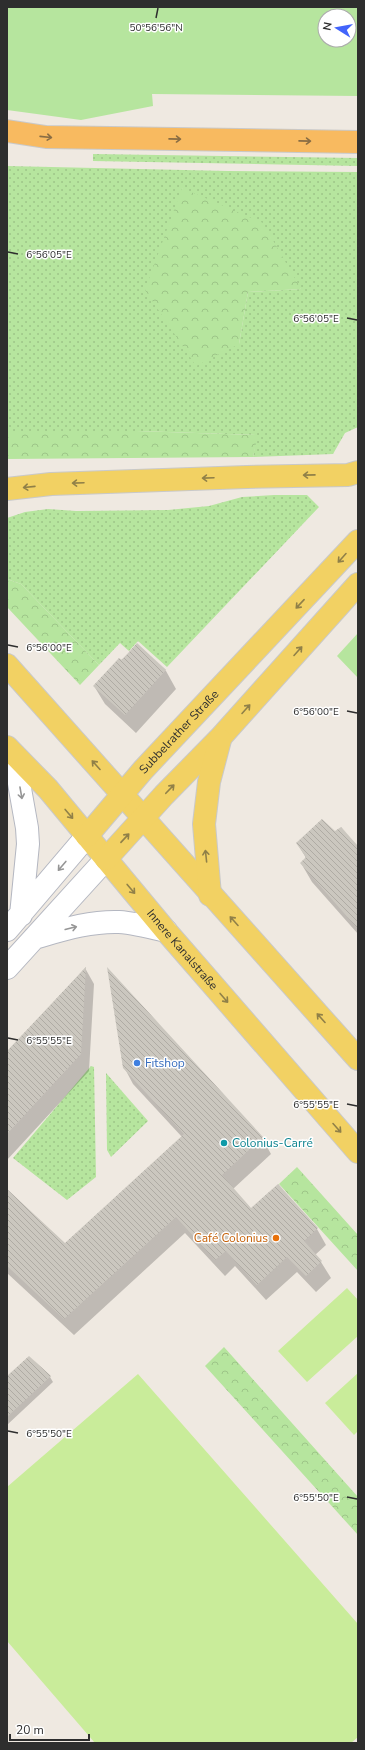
<svg xmlns="http://www.w3.org/2000/svg" width="365" height="1750" viewBox="0 0 365 1750" font-family="'Nunito Sans',sans-serif">
	<style>
		.grass { fill: url(#grass-dots); fill-rule: evenodd }
		.forest { fill: url(#forest-crowns) }
		.park { fill: #b6e59e; fill-rule: evenodd }
		.pitch { fill: #c9ec9a }
		.shadow { fill: #0003 }
		.building { fill: url(#building-back-hatch) }
		.lines { fill: none; stroke-linecap: round; stroke-linejoin: round }
		.secondary-casing { stroke: #b4b7c1; stroke-width: 24 }
		.primary-casing { stroke: #c9c9c9; stroke-width: 24 }
		.trunk-casing { stroke: #c9c9c9; stroke-width: 24 }
		.secondary { stroke: #fff; stroke-width: 22 }
		.primary { stroke: #f2d163; stroke-width: 22 }
		.trunk { stroke: #f8ba60; stroke-width: 22 }
		.oneway { stroke: #896d44 }
		.oneway2 { stroke: #908048 }
		.oneway3 { stroke: #969696 }
		.ticks { fill: none; stroke: #2e2e2e; stroke-width: 1.5 }
		.shop-dot { fill: #3f7fe0; stroke: #fff; stroke-width: 1.5 }
		.culture-dot { fill: #0f9aa8; stroke: #fff; stroke-width: 1.5 }
		.food-dot { fill: #e8710a; stroke: #fff; stroke-width: 1.5 }
		.labels { text-anchor: middle; dominant-baseline: central; stroke-width: 3; stroke-linejoin: round; paint-order: stroke }
		.street-label { font-size: 12px; fill: #2e2e2e; stroke: #fff }
		.shop-label { font-size: 12px; fill: #366cbe; stroke: #fff; text-anchor: start }
		.culture-label { font-size: 12px; fill: #0d838f; stroke: #fff; text-anchor: start }
		.food-label { font-size: 12px; fill: #c56008; stroke: #fff; text-anchor: end }
		.ticks-label { font-size: 10px; text-anchor: middle; fill: #2e2e2e; stroke: #fff; stroke-width: 3; stroke-linejoin: round; paint-order: stroke }
	</style>
	<defs>
		<pattern id="grass-dots" width="8" height="8" patternUnits="userSpaceOnUse"><rect width="8" height="8" fill="#b6e59e"/><path d="M2 2h.1M6 6h.1" fill="none" stroke="#9dc588" stroke-width="1.8" stroke-linecap="round"/></pattern>
		<pattern id="forest-crowns" width="20" height="18" patternUnits="userSpaceOnUse"><rect width="20" height="18" fill="#b6e59e"/><path d="M2 6a3 3 0 1 1 6 0M12 15a3 3 0 1 1 6 0" fill="none" stroke="#9dc588"/></pattern>
		<pattern id="building-back-hatch" width="6" height="6" patternUnits="userSpaceOnUse"><rect width="6" height="6" fill="#cbc7bf"/><path d="M-1 5l2 2M0 0l6 6M5-1l2 2" fill="none" stroke="#afaba4"/></pattern>
	</defs>
	<rect width="100%" height="100%" fill="#efe9e1"/>
	<path class="grass" d="M93,154L358,158V166L93,161Z
		M7,166L228,171L358,172V427L345,433L333,454L253,457L257,435L137,431H7ZM182,188L301,289L248,292L239,344Z
		M274,495H307L319,507L167,667L138,641L129,651L120,643L99,665L21,584L7,579V518L25,512L48,509L76,511L168,510L209,506L242,497Z
		M91,1066L94,1067L96,1177L67,1200L13,1158Z
		M106,1073L148,1121L111,1157L107,1150Z"/>
	<path class="forest" d="M182,188L263,223L301,289L248,292L239,344L196,366L145,290Z
		M7,431H137L258,435L253,457L7,459Z
		M7,579L21,584L99,665L80,685L7,607Z
		M297,1167L358,1235V1271L279,1184Z
		M224,1347L358,1497V1535L205,1366Z"/>
	<path class="park" d="M7,7H358V96L152,94L153,106L81,120L7,110ZM325,16H349V40H325Z
		M358,633V678L337,656Z"/>
	<path class="pitch" d="M347,1288L358,1300V1336L307,1382L278,1351Z
		M358,1373V1431L354,1435L325,1403Z
		M138,1374L358,1624V1737L351,1743H95L7,1641V1487Z"/>
	<path class="shadow" d="M137,645L166,671L176,689L136,733L105,704L94,686Z
		M335,833L358,848V934L312,882L301,863L306,858L297,843Z
		M85,968L94,984L89,1071L7,1160V1053Z
		M124,1067L262,1138L271,1154L233,1189L250,1209L317,1229L326,1245L315,1255L321,1262L331,1278L316,1292L297,1272L266,1300L235,1266L225,1276L185,1233L74,1335L7,1273V1191L65,1244L182,1137L133,1084Z
		M50,1377L53,1382L7,1425V1378Z"/>
	<path class="building" d="M137,643L166,670L125,715L93,686L119,658L122,660Z
		M322,819L335,831L341,827L358,846V929L300,863L306,857L296,843Z
		M86,967L81,1054L7,1134V1051Z
		M107,967L263,1137L222,1175L251,1208L278,1184L318,1228L304,1241L322,1261L306,1276L287,1257L257,1285L226,1251L215,1260L176,1217L64,1319L7,1266V1189L65,1243L184,1134L123,1068Z
		M29,1356L51,1376L7,1417V1376Z"/>
	<g class="lines">
		<g class="secondary-casing">
			<path id="secondary" d="M14,755L27,828L28,844L21,915
				M7,930L87,836
				M34,938C62,930 90,921 119,922C135,923 150,927 166,931
				M7,968L106,859"/>
		</g>
		<g class="primary-casing">
			<g id="primary">
				<path d="M7,489L51,484L247,477L348,475L358,472"/>
				<path d="M7,665L358,1059"/>
				<path id="s1" d="M7,747L48,789L166,931L358,1152"/>
				<path id="s2" d="M87,836L143,770L358,541"/>
				<path d="M106,859L164,795L220,738L358,584"/>
				<path d="M210,895L204,824L209,782L220,740"/>
			</g>
		</g>
		<g class="trunk-casing">
			<path id="trunk" d="M7,131L46,137L358,142"/>
		</g>
		<use href="#secondary" class="secondary"/>
		<use href="#primary" class="primary"/>
		<use href="#trunk" class="trunk"/>
	</g>
	<defs><path id="oneway-shaft" d="M-6 0H5M1.5-3L5.5 0L1.5 3" fill="none" stroke-width="1.6" stroke-linecap="round" stroke-linejoin="round"/></defs>
	<g class="oneway">
		<use href="#oneway-shaft" transform="translate(46 137) rotate(6)"/>
		<use href="#oneway-shaft" transform="translate(175 139) rotate(1)"/>
		<use href="#oneway-shaft" transform="translate(305 141) rotate(1)"/>
	</g>
	<g class="oneway2">
		<use href="#oneway-shaft" transform="translate(309 475) rotate(179)"/>
		<use href="#oneway-shaft" transform="translate(208 478) rotate(178)"/>
		<use href="#oneway-shaft" transform="translate(78 483) rotate(178)"/>
		<use href="#oneway-shaft" transform="translate(29 487) rotate(174)"/>
		<use href="#oneway-shaft" transform="translate(342 558) rotate(132)"/>
		<use href="#oneway-shaft" transform="translate(300 604) rotate(133)"/>
		<use href="#oneway-shaft" transform="translate(298 651) rotate(-48)"/>
		<use href="#oneway-shaft" transform="translate(246 709) rotate(-48)"/>
		<use href="#oneway-shaft" transform="translate(96 765) rotate(-132)"/>
		<use href="#oneway-shaft" transform="translate(170 789) rotate(-46)"/>
		<use href="#oneway-shaft" transform="translate(69 814) rotate(50)"/>
		<use href="#oneway-shaft" transform="translate(125 838) rotate(-47)"/>
		<use href="#oneway-shaft" transform="translate(206 856) rotate(-96)"/>
		<use href="#oneway-shaft" transform="translate(131 889) rotate(50)"/>
		<use href="#oneway-shaft" transform="translate(234 921) rotate(-132)"/>
		<use href="#oneway-shaft" transform="translate(224 998) rotate(49)"/>
		<use href="#oneway-shaft" transform="translate(321 1018) rotate(-132)"/>
		<use href="#oneway-shaft" transform="translate(337 1128) rotate(48)"/>
	</g>
	<g class="oneway3">
		<use href="#oneway-shaft" transform="translate(21 793) rotate(80)"/>
		<use href="#oneway-shaft" transform="translate(62 866) rotate(130)"/>
		<use href="#oneway-shaft" transform="translate(71 928) rotate(-14)"/>
	</g>
	<path class="ticks" d="M156,18L158,8M8,252L18,254M347,318L357,320M8,645L18,647M347,711L357,713M8,1038L18,1040M347,1104L357,1106M8,1431L18,1433M347,1497L357,1499"/>
	<circle class="shop-dot" cx="137" cy="1063" r="4"/>
	<circle class="culture-dot" cx="224" cy="1143" r="4"/>
	<circle class="food-dot" cx="276" cy="1238" r="4"/>
	<g class="labels">
		<g class="street-label">
			<text stroke="none"><textPath href="#s2" startOffset="139">Subbelrather Straße</textPath></text>
			<text stroke="none"><textPath href="#s1" startOffset="268">Innere Kanalstraße</textPath></text>
		</g>
		<g class="shop-label">
			<text x="145" y="1063">Fitshop</text>
		</g>
		<g class="culture-label">
			<text x="232" y="1143">Colonius-Carré</text>
		</g>
		<g class="food-label">
			<text x="268" y="1238">Café Colonius</text>
		</g>
	</g>
	<g class="ticks-label">
		<text x="156" y="31">50°56'56"N</text>
		<text x="49" y="258">6°56'05"E</text>
		<text x="316" y="322">6°56'05"E</text>
		<text x="49" y="651">6°56'00"E</text>
		<text x="316" y="715">6°56'00"E</text>
		<text x="49" y="1044">6°55'55"E</text>
		<text x="316" y="1108">6°55'55"E</text>
		<text x="49" y="1437">6°55'50"E</text>
		<text x="316" y="1501">6°55'50"E</text>
	</g>
	<rect width="365" height="1750" fill="none" stroke="#2e2e2e" stroke-width="16"/>
	<g transform="translate(337 28) rotate(281)"><circle r="19" fill="#ffffff" stroke="#ababab"/>
	<path d="M0-3L7 15L0 10L-7 15Z" fill="#4264fb"/>
	<text y="-6" font-size="11" font-weight="bold" text-anchor="middle" fill="#2e2e2e">N</text>
	</g>
	<path d="M10 1734v6h79v-6" fill="none" stroke="#2e2e2e" stroke-width="2"/>
	<text x="16" y="1734" font-size="12" fill="#2e2e2e" stroke="#ffffff" stroke-width="3" paint-order="stroke">20 m</text>
</svg>
